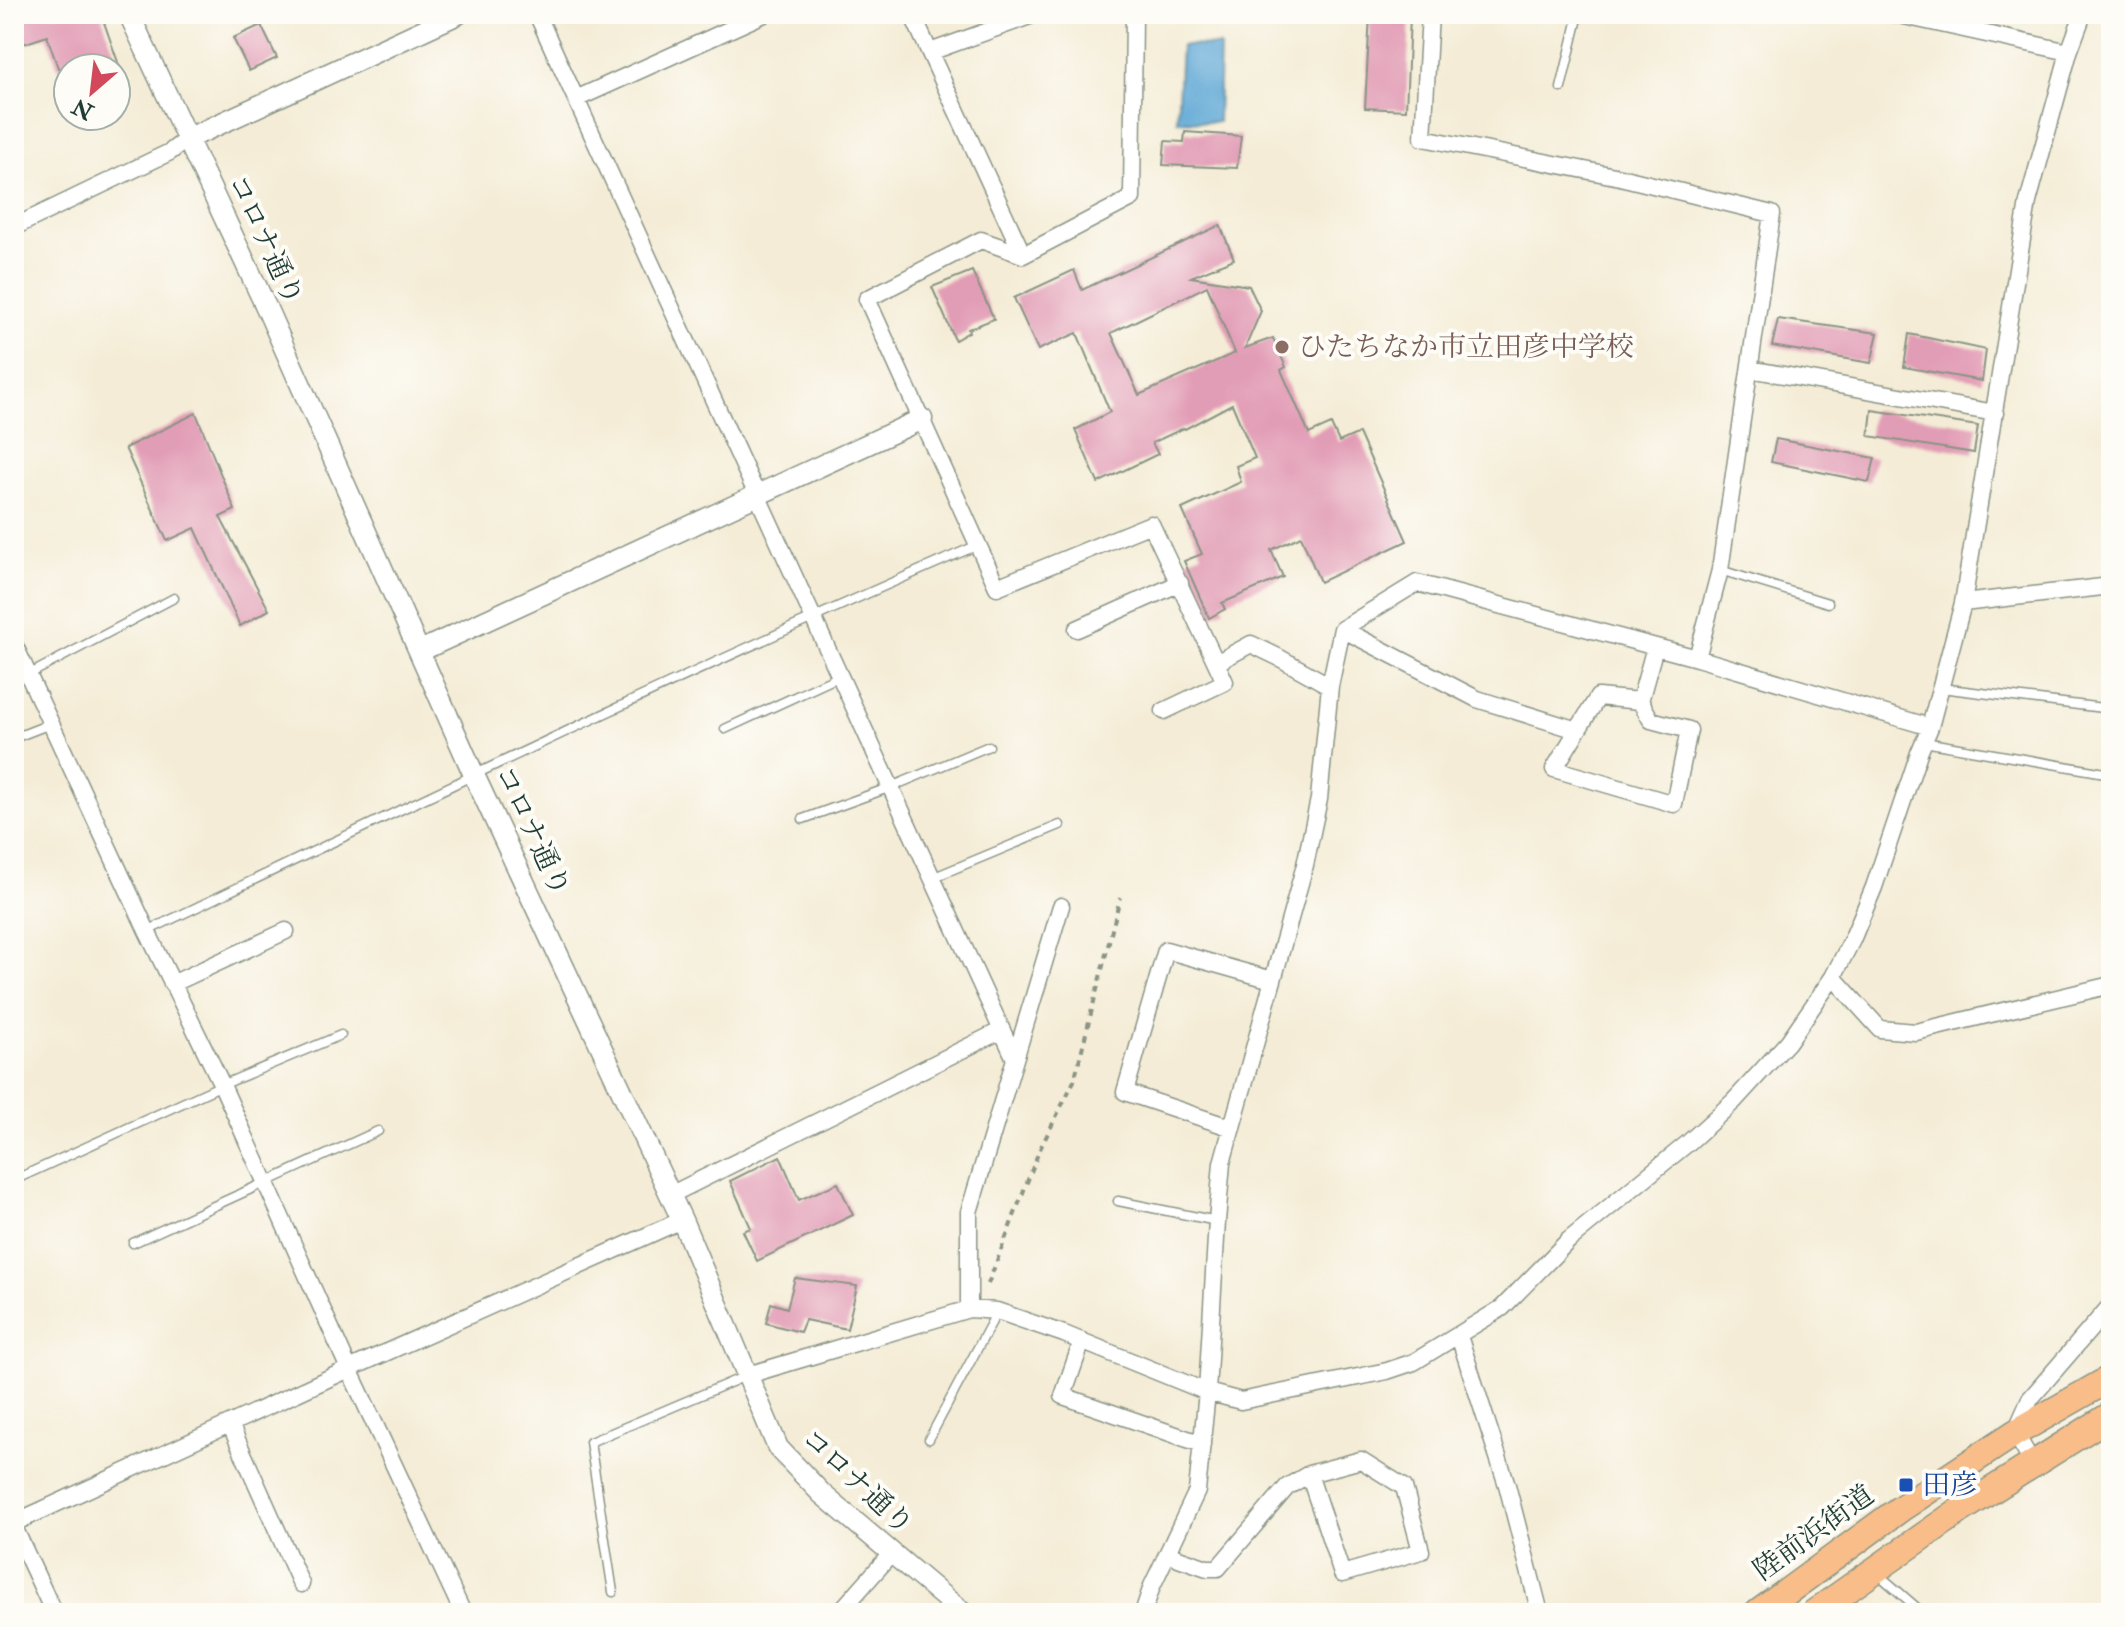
<svg xmlns="http://www.w3.org/2000/svg" width="2125" height="1627" viewBox="0 0 2125 1627" font-family="'IM FELL Double Pica','Noto Serif JP',serif">
	<style>
		.water { fill: #5ea7d5; stroke: #3e7284; stroke-width: 2 }
		.building { fill: #e29db6; fill-rule: evenodd }
		.lines { fill: none; stroke-linecap: round; stroke-linejoin: round }
		.service-casing { stroke: #8a9485; stroke-width: 11 }
		.minor-casing { stroke: #8a9485; stroke-width: 19 }
		.tertiary-casing { stroke: #8a9485; stroke-width: 23 }
		.trunk-casing { stroke: #8a9485; stroke-width: 29 }
		.path { stroke: #8a9485; stroke-width: 4; stroke-dasharray: 6 6; stroke-linecap: butt }
		.service { stroke: #fff; stroke-width: 8 }
		.minor { stroke: #fff; stroke-width: 16 }
		.tertiary { stroke: #fff; stroke-width: 20 }
		.trunk { stroke: #f8bd89; stroke-width: 26 }
		.education-dot { fill: #8d6e63; stroke: #fdfcf7; stroke-width: 3 }
		.transit-dot { fill: #1a4fb4; stroke: #fdfcf7; stroke-width: 3 }
		.labels { text-anchor: middle; dominant-baseline: central; stroke-width: 8; stroke-linejoin: round; paint-order: stroke }
		.street-label { font-size: 28px; fill: #1f3d34; stroke: #fdfcf7 }
		.education-label { font-size: 28px; fill: #785e54; stroke: #fdfcf7; text-anchor: start }
		.transit-label { font-size: 28px; fill: #164399; stroke: #fdfcf7; text-anchor: start }
	</style>
	<rect width="100%" height="100%" fill="#fdfcf7"/>
	<filter id="ink" filterUnits="userSpaceOnUse"><feTurbulence type="fractalNoise" baseFrequency=".0125" numOctaves="2"/><feDisplacementMap in="SourceGraphic" scale="16" xChannelSelector="R" yChannelSelector="G"/><feConvolveMatrix kernelMatrix="1 2 1 2 8 2 1 2 1" color-interpolation-filters="sRGB"/></filter>
	<filter id="wash" filterUnits="userSpaceOnUse"><feTurbulence type="fractalNoise" baseFrequency=".006" numOctaves="4" result="noise"/><feDisplacementMap in="SourceGraphic" scale="32" xChannelSelector="R" yChannelSelector="G"/><feGaussianBlur stdDeviation="1.8" result="paint"/><feColorMatrix in="noise" values="0 0 0 0 0 0 0 0 0 0 0 0 0 0 0 0 0 1.4 0 .05"/><feComposite in="paint" operator="in"/></filter>
	<g filter="url(#wash)">
		<rect width="100%" height="100%" fill="#f4ecd6"/>
		<path class="water" d="M1181,45L1220,46L1218,122L1177,121Z"/>
		<g id="blocks">
			<path class="building" d="M14,14H101L120,68H58L47,36L14,47Z
				M1370,14L1410,16L1406,110L1365,108Z
				M261,25L277,58L249,71L233,38Z
				M1185,132L1241,136L1237,168L1163,165L1165,141L1184,142Z
				M1220,225L1234,259L1191,277L1249,286L1261,311L1245,348L1273,338L1286,367L1281,370L1309,434L1331,424L1339,442L1359,433L1407,541L1320,582L1301,536L1271,550L1283,577L1222,603L1225,609L1209,618L1184,561L1202,554L1182,509L1241,482L1236,466L1255,458L1232,404L1185,429L1184,428L1152,443L1158,454L1098,483L1075,430L1110,412L1077,333L1038,350L1014,298L1074,270L1082,290ZM1207,286L1235,353L1139,395L1111,333Z
				M972,271L994,319L968,329L969,332L955,340L932,287Z
				M1778,319L1878,333L1871,363L1772,346Z
				M1909,334L1986,350L1982,381L1904,367Z
				M1872,410L1978,426L1974,453L1869,436Z
				M196,413L235,510L220,517L269,610L240,626L195,528L167,541L125,448Z
				M1776,439L1875,458L1869,482L1771,462Z
				M780,1156L799,1200L838,1183L853,1215L757,1261L743,1231L751,1228L730,1181Z
				M795,1278L857,1286L847,1329L805,1320L800,1332L766,1323L771,1303L787,1308Z"/>
		</g>
	</g>
	<g filter="url(#ink)">
		<use href="#blocks" fill-opacity="0" stroke="#8a9485" stroke-width="2"/>
		<g class="lines">
			<g class="service-casing">
				<path id="service" d="M1561,88L1579,14
					M1720,570L1828,603
					M28,675L174,598
					M1941,688L2111,709
					M725,729L840,676
					M14,738L50,724
					M1924,742L2111,774
					M803,819L891,787L989,746
					M932,878L1060,825
					M147,931C423,799 698,666 978,545
					M14,1180L222,1085L341,1035
					M1118,1201L1217,1221
					M133,1243L378,1131
					M929,1439L997,1312
					M1878,1574L1923,1613
					M613,1592L590,1442L748,1375"/>
			</g>
			<g class="minor-casing">
				<path id="minor" d="M537,14L1015,1059
					M912,14L1023,255
					M1134,14L1132,198L1023,255L981,240L867,299L997,587L1151,524L1225,682L1164,711
					M1430,14L1423,138L1620,177L1772,214L1720,570L1697,658
					M1895,14L2069,52
					M930,52L1035,14
					M576,99L764,14
					M14,227L170,152L187,139
					M1750,369L1995,413
					M1963,603L2111,586
					M1077,629L1180,583
					M1342,629L1477,699L1577,730
					M14,644L147,931L222,1085L349,1369L463,1613
					M1216,663L1251,644L1278,657L1330,686
					M1640,701L1598,697L1554,769L1674,804L1689,730L1651,720L1640,701L1655,647
					M1833,977L1880,1029L1916,1032L2111,985
					M172,984L286,931
					M1232,1128L1125,1092L1166,950L1272,980
					M670,1195L1002,1030
					M969,1309V1212L1061,906
					M1459,1336L1507,1485L1540,1613
					M1082,1341L1063,1396L1202,1444
					M748,1375L969,1309L997,1311L1064,1334L1207,1392L1241,1401L1387,1371L1414,1362L1502,1308L1569,1240L1688,1143L1734,1101L1788,1042L1833,977L1852,940L1874,887L1919,753L1930,727L1963,603L2028,202L2069,52L2083,14
					M230,1424L301,1584
					M2033,1464L2015,1433L2030,1399L2111,1305
					M14,1523L349,1369L682,1220
					M14,1527L54,1613
					M1167,1554L1207,1568H1218L1287,1487L1309,1474L1361,1460L1404,1487L1421,1551L1342,1574L1309,1474
					M839,1613L891,1554
					M1143,1613L1152,1586L1197,1491L1207,1392L1217,1221L1222,1163L1305,865L1319,799L1330,686L1342,629L1417,583L1697,658L1930,727"/>
			</g>
			<g class="tertiary-casing">
				<path id="tertiary" d="M129,14L267,309L474,775L682,1220L778,1448L822,1494L963,1613
					M187,139L458,14
					M420,651L922,419"/>
			</g>
			<g class="trunk-casing">
				<path id="trunk" d="M1758,1613L1900,1509L2015,1433L2111,1378
					M1814,1613L1962,1509L2111,1415"/>
			</g>
			<path class="path" d="M988,1284L1039,1151L1074,1081L1120,898"/>
			<use href="#service" class="service"/>
			<use href="#minor" class="minor"/>
			<use href="#tertiary" class="tertiary"/>
			<use href="#trunk" class="trunk"/>
		</g>
	</g>
	<circle class="education-dot" cx="1282" cy="347" r="8"/>
	<rect class="transit-dot" x="1898" y="1477" width="16" height="16" rx="4"/>
	<g class="labels">
		<g class="street-label">
			<text transform="translate(265 240) rotate(65)">コロナ通り</text>
			<text transform="translate(532 831) rotate(65)">コロナ通り</text>
			<text transform="translate(857 1482) rotate(43)">コロナ通り</text>
			<text transform="translate(1814 1533) rotate(-36)">陸前浜街道</text>
		</g>
		<g class="education-label">
			<text x="1298" y="347">ひたちなか市立田彦中学校</text>
		</g>
		<g class="transit-label">
			<text x="1922" y="1485">田彦</text>
		</g>
	</g>
	<rect width="2125" height="1627" fill="none" stroke="#fdfcf7" stroke-width="48"/>
	<g transform="translate(92 92) rotate(208)"><circle r="38" fill="#fdfcf7" stroke="#a4b0a9" stroke-width="2"/>
	<path d="M0-6L14 30L0 20L-14 30Z" fill="#d1495b"/>
	<text y="-12" font-size="22" font-weight="bold" text-anchor="middle" fill="#1f3d34">N</text>
	</g>
</svg>
